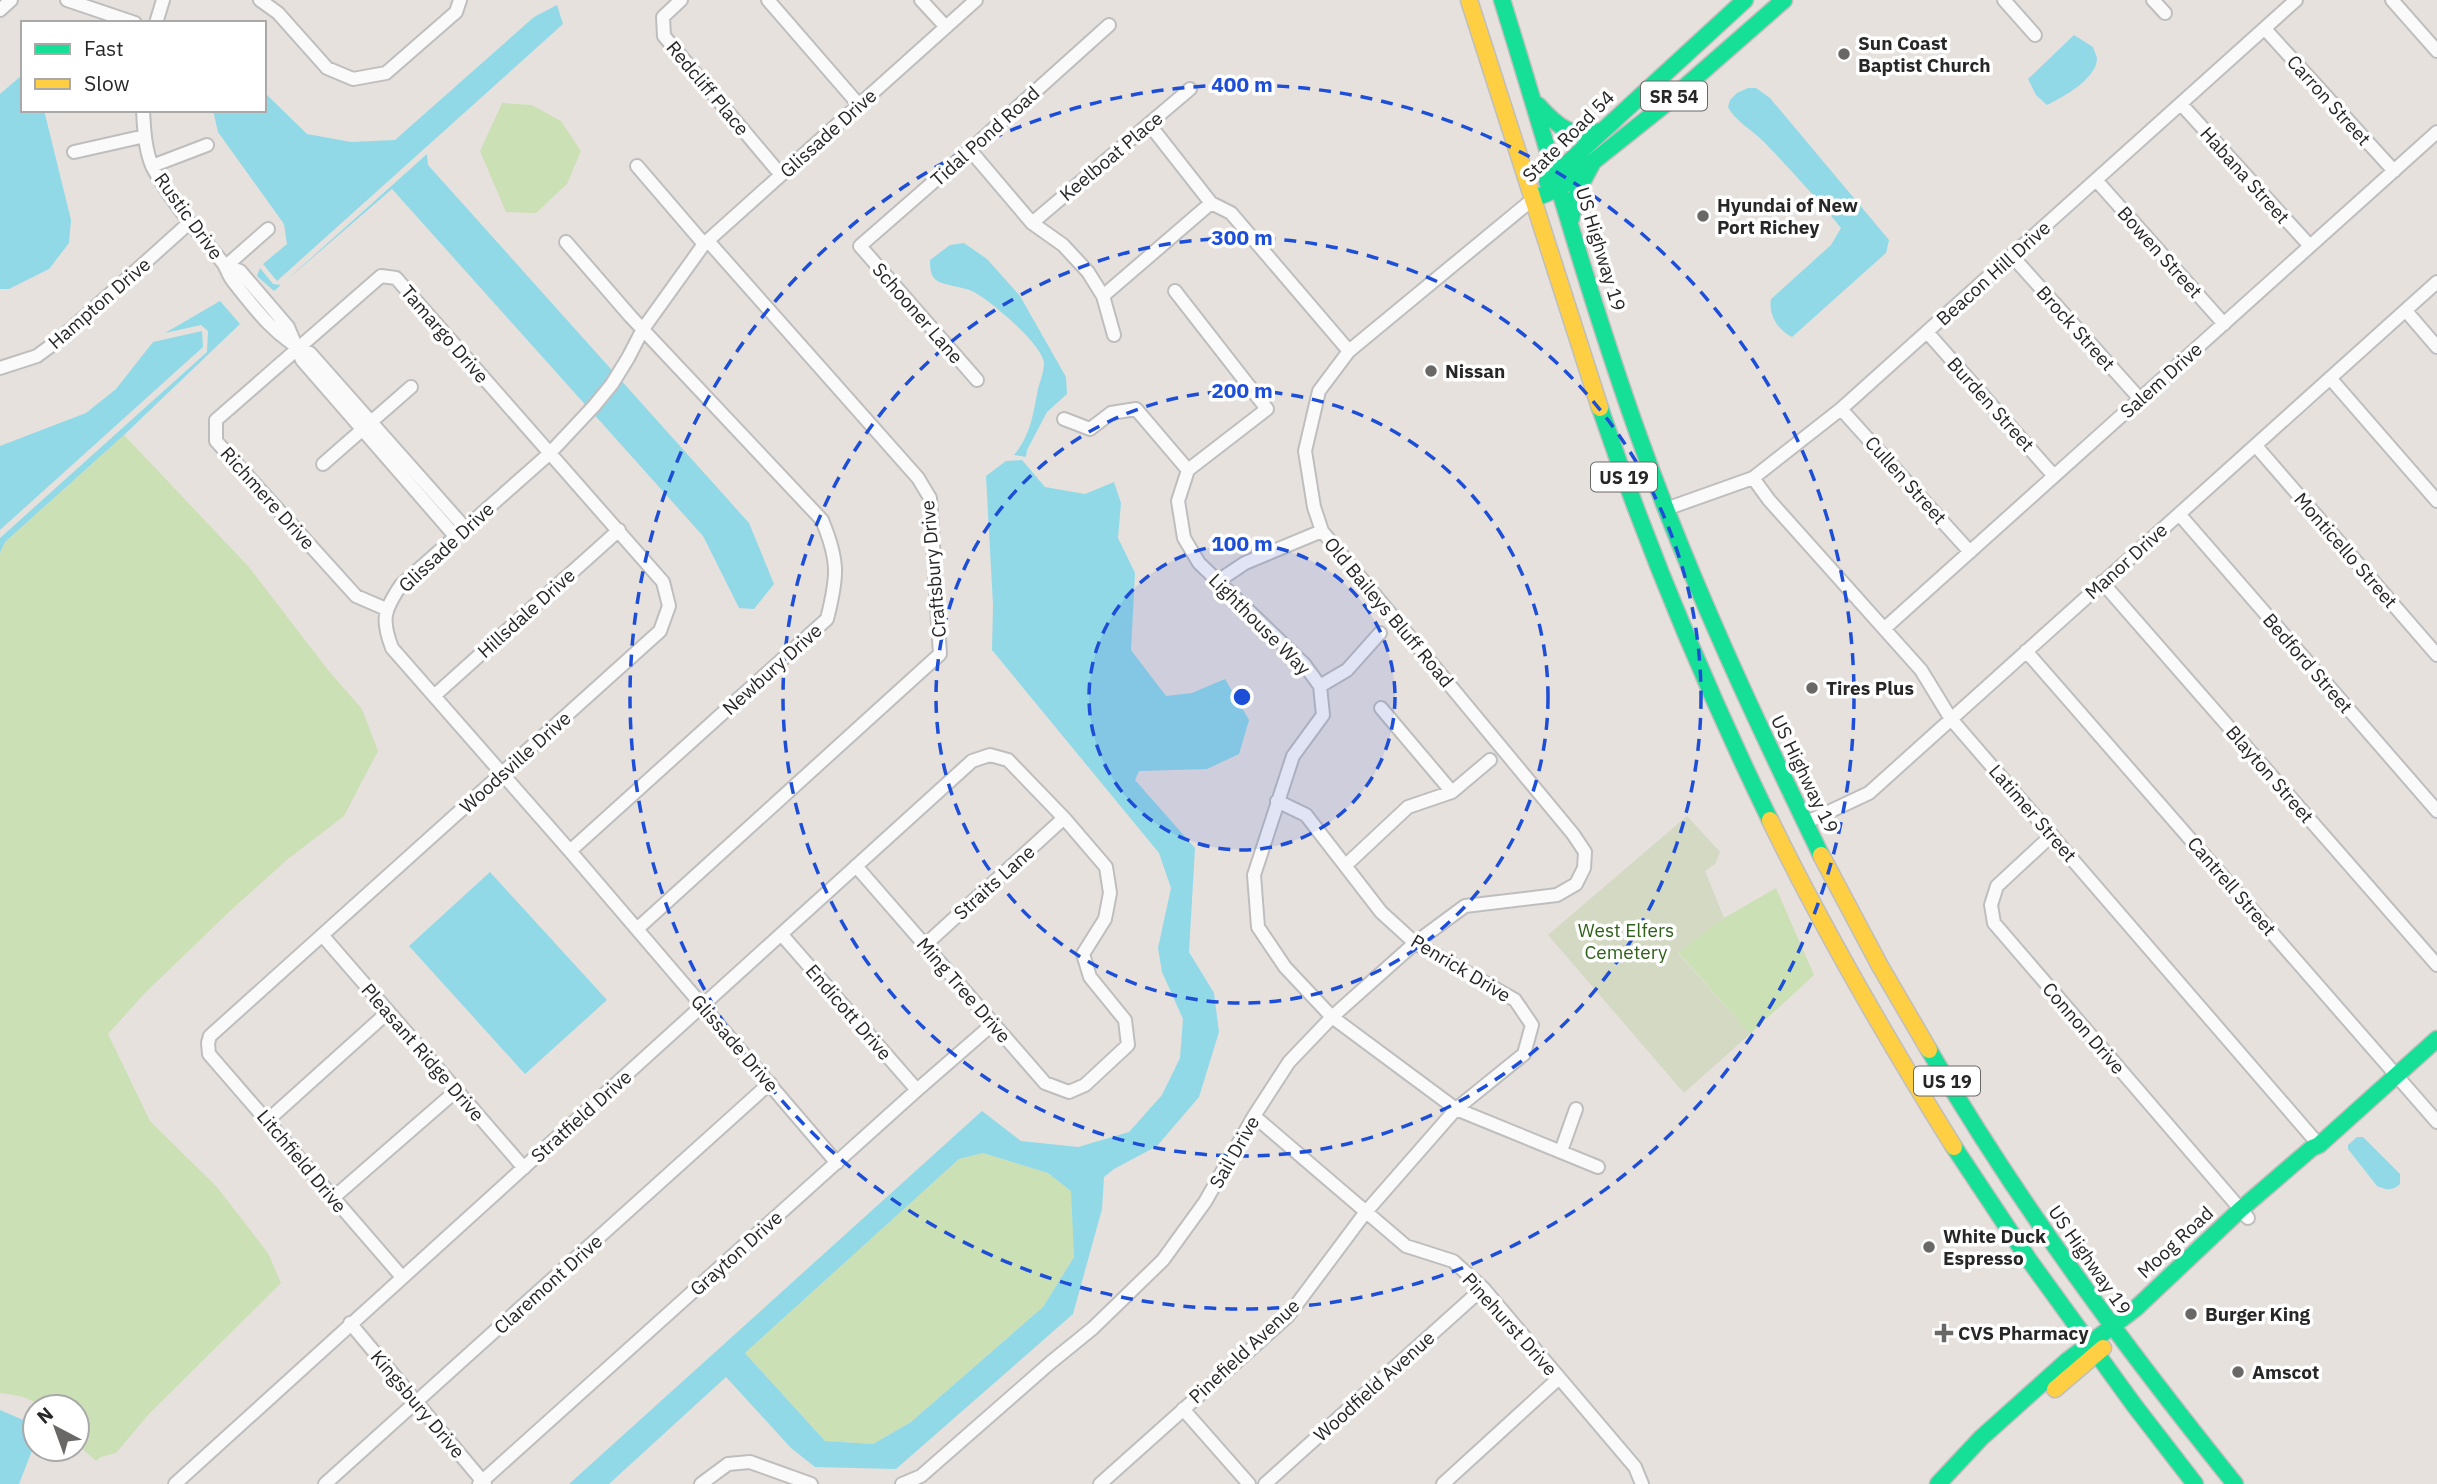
<svg xmlns="http://www.w3.org/2000/svg" width="2437" height="1484" viewBox="0 0 2437 1484" font-family="'IBM Plex Sans',sans-serif">
	<style>
		.green { fill: #cce0b6 }
		.cemetery { fill: #d4d9c4 }
		.water { fill: #91d9e7; fill-rule: evenodd }
		.lines { fill: none; stroke-linecap: round; stroke-linejoin: round }
		.street-casing { stroke: #bfbebe; stroke-width: 16 }
		.fast-casing { stroke: #bfbebe; stroke-width: 19 }
		.slow-casing { stroke: #bfbebe; stroke-width: 19 }
		.street { stroke: #fbfafa; stroke-width: 12 }
		.fast { stroke: #16e098; stroke-width: 16 }
		.slow { stroke: #ffcf43; stroke-width: 16 }
		.ring { fill: none; stroke: #1d4ed8; stroke-width: 3.5; stroke-dasharray: 12 9 }
		.poi-dot { fill: #6a6867; stroke: #fff; stroke-width: 2.5 }
		.labels { text-anchor: middle; dominant-baseline: central; stroke-width: 7; stroke-linejoin: round; paint-order: stroke }
		.shield { fill: #fff; stroke: #686868; stroke-width: 2 }
		.shield-label { font-size: 18px; font-weight: bold; fill: #272727 }
		.poi-label { font-size: 19px; font-weight: bold; fill: #272727; stroke: #fff; text-anchor: start }
		.street-label { font-size: 19px; fill: #272727; stroke: #fff }
		.park-label { font-size: 19px; fill: #30611b; stroke: #fff }
		.centre { fill: #1d4ed8; stroke: #fff; stroke-width: 3.5 }
		.ring-label { font-size: 21px; text-anchor: middle; font-weight: bold; fill: #1d4ed8; stroke: #fff; stroke-width: 7; stroke-linejoin: round; paint-order: stroke }
	</style>
	<rect width="100%" height="100%" fill="#e6e1dd"/>
	<path class="green" d="M502,103L532,105L561,121L581,151L567,184L536,213L506,212L480,151Z
		M124,435L249,567L328,670L362,709L378,751L344,816L288,859L229,912L144,994L108,1034L150,1121L217,1187L268,1253L281,1283L148,1415L116,1453L101,1457L96,1461L77,1444V1407H40C30,1396 14,1395 0,1393V553L5,542Z
		M1776,888L1814,975L1750,1034L1678,952L1724,918Z
		M983,1153L1048,1173L1072,1191L1074,1257L1043,1307L911,1422L873,1444L825,1441L745,1353L959,1159Z"/>
	<path class="cemetery" d="M1687,816L1720,852L1715,864L1705,871L1724,918L1678,953L1750,1034L1684,1093L1548,935Z"/>
	<path class="water" d="M557,5L563,24L277,281L263,264L287,244L284,224L218,132L213,110H264V92L307,134L351,142L395,140L534,17Z
		M2074,35L2093,47C2094,51 2096,54 2097,58C2097,79 2063,97 2047,105L2036,95L2028,79Z
		M22,75L23,110H44L71,220L69,243L49,269L9,289H0V94Z
		M1748,88H1756L1770,98L1889,240L1886,253L1792,337C1779,331 1768,315 1771,299L1831,245L1841,228C1817,198 1790,169 1763,141C1752,130 1735,121 1728,107L1730,100L1737,93Z
		M427,154L428,165L749,523L774,584L754,609L739,608L703,536L392,189L274,291L257,276L260,268L273,284L281,285Z
		M964,243L987,259L1020,296L1066,377L1067,394L1047,412L1027,450L1026,457L1014,455C1031,435 1033,414 1038,389C1040,381 1044,372 1044,363C1042,344 989,299 972,291C963,287 942,285 936,280C930,275 930,267 930,260L950,245Z
		M220,301L240,324L124,435L5,542L0,553V538L207,352L208,331L201,325L165,333Z
		M202,331L203,347L0,530V446L86,413L116,389L153,342Z
		M1022,460L1045,487L1085,494L1114,482L1121,503L1118,538L1135,573L1131,650L1166,696L1192,693L1225,679L1249,720L1239,754L1207,769L1139,771L1135,780L1195,848L1189,952L1214,993L1219,1032L1199,1097L1157,1146L1114,1169L1104,1177L1102,1209L1073,1314L896,1469L815,1467L791,1448L726,1377L609,1484H569L982,1111L1021,1141L1078,1147L1129,1132L1162,1095L1180,1058L1183,1019L1162,972L1158,948L1171,888L1159,853L992,650L993,605L986,476L1006,461ZM983,1153L1048,1173L1071,1191L1074,1257L1043,1307L911,1422L873,1444L825,1441L745,1353L959,1159Z
		M490,872L607,1000L525,1074L409,946Z
		M2357,1137H2363L2400,1174V1184C2393,1191 2386,1190 2377,1186L2348,1149V1145Z
		M0,1410L35,1425V1443L19,1484H0Z"/>
	<g class="lines">
		<g class="street-casing">
			<path id="street" d="M67,0L135,23
				M260,0L278,13L327,68L353,79L386,73L456,12L460,0
				M681,0L663,17L664,36L781,175
				M768,0L859,105
				M921,0L946,27
				M2004,0L2035,35
				M2153,0L2165,13
				M2392,0L2437,51
				M0,10L11,0
				M156,23L163,0
				M2265,29L2394,171
				M2181,104L2310,246
				M143,110C144,129 145,151 153,168C172,203 198,232 223,263C227,268 228,275 233,281C254,308 278,340 310,353L465,528
				M1149,124L1211,203L1231,213L1349,351
				M970,150L1032,223L1063,245L1088,272L1103,296L1114,335
				M74,152L145,136
				M152,166L207,145
				M637,166L704,244
				M2096,180L2224,324
				M1032,223L1190,89
				M566,242L631,317L822,520C839,561 838,576 827,619L570,851
				M2012,256L2140,399
				M226,266L240,271L288,327L302,360L455,536
				M226,266L268,229
				M1175,291L1267,409L1188,470L1178,501L1184,538L1199,563L1304,664L1320,686L1323,715L1293,756L1254,875L1258,927L1285,967L1332,1017L1456,1109L1598,1167
				M1103,296L1211,203
				M2406,311L2437,347
				M1927,332L2054,476
				M0,368L37,356L60,339L189,223
				M2330,378L2437,501
				M977,380L860,246L970,150L1109,25
				M1841,409L1970,552
				M1064,419L1090,429L1111,413L1136,409L1188,470
				M2256,446L2437,655
				M323,464L411,387
				M1753,478L1769,500L1921,670L1951,719L2319,1145
				M1666,509L1753,478L1841,409L2296,0
				M2179,514L2437,811
				M1218,581L1245,563L1322,531
				M2102,582L2437,965
				M386,609L356,596L216,441V420L381,276L396,278L663,582L669,606L660,631L210,1036L208,1043L209,1054L402,1277
				M1885,628L2437,132
				M2026,651L2437,1122
				M1320,686L1347,670L1380,633
				M434,696L619,530
				M1381,708L1452,792
				M1805,823L1869,793L2437,282
				M2052,835L1997,886L1991,905L1994,923L2248,1218
				M1346,865L1408,807L1452,792L1490,760
				M637,929L940,654L930,498L918,478L708,241
				M322,935L524,1168
				M782,935L917,1090
				M925,945L1064,818
				M1254,1116L1406,1246L1453,1261L1483,1288L1635,1467L1642,1484
				M268,1120L388,1012
				M1561,1151L1576,1109
				M837,1163L570,851L392,648C381,619 384,610 401,585L549,454L594,406L612,384L628,358L643,329L704,244L976,0
				M333,1198L457,1090
				M350,1323L485,1484
				M1183,1409L1249,1484
				M175,1484L972,761L990,755L1008,760L1064,818L1106,867L1110,893L1105,919L1083,954L1090,977L1125,1020L1128,1045L1085,1085L1069,1092L1045,1083L856,866
				M325,1484L770,1083
				M479,1484L917,1090L994,1023
				M701,1484L728,1464L750,1462L811,1484
				M902,1484L921,1476L1050,1363L1093,1328L1163,1260L1205,1202L1254,1116L1289,1062L1332,1017L1415,943L1465,906L1557,895L1576,884L1584,868L1585,852L1573,834L1322,531L1314,507L1305,451L1319,391L1349,351L1533,199
				M1100,1484L1288,1316L1365,1213L1456,1109L1524,1054L1532,1025L1515,1000L1415,943L1381,912L1306,815L1277,801
				M1265,1484L1483,1288
				M1443,1484L1559,1378"/>
		</g>
		<g class="fast-casing">
			<path id="fast" d="M1502,0C1547,144 1587,291 1638,434C1689,578 1754,717 1821,855
				M1538,105C1556,125 1572,140 1600,131
				M1547,182L1745,0
				M1533,199L1560,188L1663,106L1784,0
				M1571,219L1578,190L1593,162
				M1600,408C1648,549 1705,686 1770,820
				M1929,1050C2018,1203 2124,1346 2235,1484
				M1954,1147L2029,1260L2134,1405L2195,1484
				M1938,1484L1981,1438L2068,1360L2135,1309L2241,1209L2312,1148L2319,1145L2437,1039"/>
		</g>
		<g class="slow-casing">
			<path id="slow" d="M1469,0L1600,408
				M1770,820C1825,933 1888,1041 1954,1147
				M1821,855L1880,966L1929,1050
				M2055,1389L2103,1348"/>
		</g>
		<use href="#street" class="street"/>
		<use href="#fast" class="fast"/>
		<use href="#slow" class="slow"/>
	</g>
	<circle cx="1242" cy="697" r="153" fill="#1d4ed8" fill-opacity=".12"/>
	<g class="ring">
		<circle cx="1242" cy="697" r="153"/>
		<circle cx="1242" cy="697" r="306"/>
		<circle cx="1242" cy="697" r="459"/>
		<circle cx="1242" cy="697" r="612"/>
	</g>
	<g class="poi-dot">
		<circle cx="1844" cy="54" r="7"/>
		<circle cx="1703" cy="216" r="7"/>
		<circle cx="1431" cy="371" r="7"/>
		<circle cx="1812" cy="688" r="7"/>
		<circle cx="1929" cy="1247" r="7"/>
		<circle cx="2191" cy="1314" r="7"/>
		<path d="M1940.5 1322.5h7v7h7v7h-7v7h-7v-7h-7v-7h7z"/>
		<circle cx="2238" cy="1372" r="7"/>
	</g>
	<g class="labels">
		<g class="shield">
			<rect x="1641" y="81.5" width="66" height="29" rx="5"/>
			<rect x="1591" y="462.5" width="66" height="29" rx="5"/>
			<rect x="1914" y="1066.5" width="66" height="29" rx="5"/>
		</g>
		<g class="shield-label">
			<text x="1674" y="96">SR 54</text>
			<text x="1624" y="477">US 19</text>
			<text x="1947" y="1081">US 19</text>
		</g>
		<g class="poi-label">
			<text x="1858" y="43">Sun Coast<tspan x="1858" dy="22">Baptist Church</tspan></text>
			<text x="1717" y="205">Hyundai of New<tspan x="1717" dy="22">Port Richey</tspan></text>
			<text x="1445" y="371">Nissan</text>
			<text x="1826" y="688">Tires Plus</text>
			<text x="1943" y="1236">White Duck<tspan x="1943" dy="22">Espresso</tspan></text>
			<text x="2205" y="1314">Burger King</text>
			<text x="1958" y="1333">CVS Pharmacy</text>
			<text x="2252" y="1372">Amscot</text>
		</g>
		<g class="street-label">
			<text transform="translate(708 88) rotate(50)">Redcliff Place</text>
			<text transform="translate(2329 100) rotate(48)">Carron Street</text>
			<text transform="translate(828 133) rotate(-42)">Glissade Drive</text>
			<text transform="translate(985 136) rotate(-42)">Tidal Pond Road</text>
			<text transform="translate(1568 136) rotate(-45)">State Road 54</text>
			<text transform="translate(1111 156) rotate(-40)">Keelboat Place</text>
			<text transform="translate(2245 175) rotate(48)">Habana Street</text>
			<text transform="translate(189 216) rotate(54)">Rustic Drive</text>
			<text transform="translate(1601 249) rotate(73)">US Highway 19</text>
			<text transform="translate(2160 252) rotate(48)">Bowen Street</text>
			<text transform="translate(1993 273) rotate(-42)">Beacon Hill Drive</text>
			<text transform="translate(99 303) rotate(-41)">Hampton Drive</text>
			<text transform="translate(918 313) rotate(49)">Schooner Lane</text>
			<text transform="translate(2076 328) rotate(48)">Brock Street</text>
			<text transform="translate(445 334) rotate(49)">Tamargo Drive</text>
			<text transform="translate(2161 380) rotate(-42)">Salem Drive</text>
			<text transform="translate(1991 404) rotate(48)">Burden Street</text>
			<text transform="translate(1906 480) rotate(48)">Cullen Street</text>
			<text transform="translate(268 498) rotate(48)">Richmere Drive</text>
			<text transform="translate(446 547) rotate(-43)">Glissade Drive</text>
			<text transform="translate(2346 550) rotate(49)">Monticello Street</text>
			<text transform="translate(2126 561) rotate(-42)">Manor Drive</text>
			<text transform="translate(933 569) rotate(-95)">Craftsbury Drive</text>
			<text transform="translate(1389 612) rotate(50)">Old Baileys Bluff Road</text>
			<text transform="translate(526 613) rotate(-42)">Hillsdale Drive</text>
			<text transform="translate(1260 624) rotate(45)">Lighthouse Way</text>
			<text transform="translate(2308 663) rotate(49)">Bedford Street</text>
			<text transform="translate(772 669) rotate(-42)">Newbury Drive</text>
			<text transform="translate(515 762) rotate(-42)">Woodsville Drive</text>
			<text transform="translate(1805 774) rotate(64)">US Highway 19</text>
			<text transform="translate(2270 774) rotate(49)">Blayton Street</text>
			<text transform="translate(2033 813) rotate(49)">Latimer Street</text>
			<text transform="translate(994 882) rotate(-42)">Straits Lane</text>
			<text transform="translate(2232 886) rotate(49)">Cantrell Street</text>
			<text transform="translate(1461 968) rotate(31)">Penrick Drive</text>
			<text transform="translate(964 990) rotate(49)">Ming Tree Drive</text>
			<text transform="translate(849 1012) rotate(49)">Endicott Drive</text>
			<text transform="translate(2084 1028) rotate(49)">Connon Drive</text>
			<text transform="translate(735 1043) rotate(49)">Glissade Drive</text>
			<text transform="translate(423 1052) rotate(49)">Pleasant Ridge Drive</text>
			<text transform="translate(581 1116) rotate(-42)">Stratfield Drive</text>
			<text transform="translate(1234 1152) rotate(-60)">Sail Drive</text>
			<text transform="translate(302 1161) rotate(50)">Litchfield Drive</text>
			<text transform="translate(2175 1242) rotate(-43)">Moog Road</text>
			<text transform="translate(736 1253) rotate(-42)">Grayton Drive</text>
			<text transform="translate(2090 1260) rotate(55)">US Highway 19</text>
			<text transform="translate(548 1284) rotate(-42)">Claremont Drive</text>
			<text transform="translate(1510 1324) rotate(48)">Pinehurst Drive</text>
			<text transform="translate(1244 1351) rotate(-43)">Pinefield Avenue</text>
			<text transform="translate(1374 1386) rotate(-42)">Woodfield Avenue</text>
			<text transform="translate(418 1404) rotate(50)">Kingsbury Drive</text>
		</g>
		<g class="park-label">
			<text x="1626" y="930">West Elfers<tspan x="1626" dy="22">Cemetery</tspan></text>
		</g>
	</g>
	<circle cx="1242" cy="697" r="10" class="centre"/>
	<g class="ring-label">
		<text x="1242" y="92">400 m</text>
		<text x="1242" y="245">300 m</text>
		<text x="1242" y="398">200 m</text>
		<text x="1242" y="551">100 m</text>
	</g>
	<rect x="21" y="21" width="245" height="91" fill="#ffffff" stroke="#a9a9a9" stroke-width="2"/>
	<rect x="35" y="44" width="35" height="10" fill="#16e098" stroke="#a9a9a9" stroke-width="2"/>
	<text x="84" y="56" font-size="21" fill="#272727">Fast</text>
	<rect x="35" y="79" width="35" height="10" fill="#ffcf43" stroke="#a9a9a9" stroke-width="2"/>
	<text x="84" y="91" font-size="21" fill="#272727">Slow</text>
	<g transform="translate(56 1428) rotate(319)"><circle r="33" fill="#ffffff" stroke="#a9a9a9" stroke-width="2"/>
	<path d="M0-5L12 26L0 18L-12 26Z" fill="#6a6867"/>
	<text y="-10" font-size="19" font-weight="bold" text-anchor="middle" fill="#272727">N</text>
	</g>
</svg>
